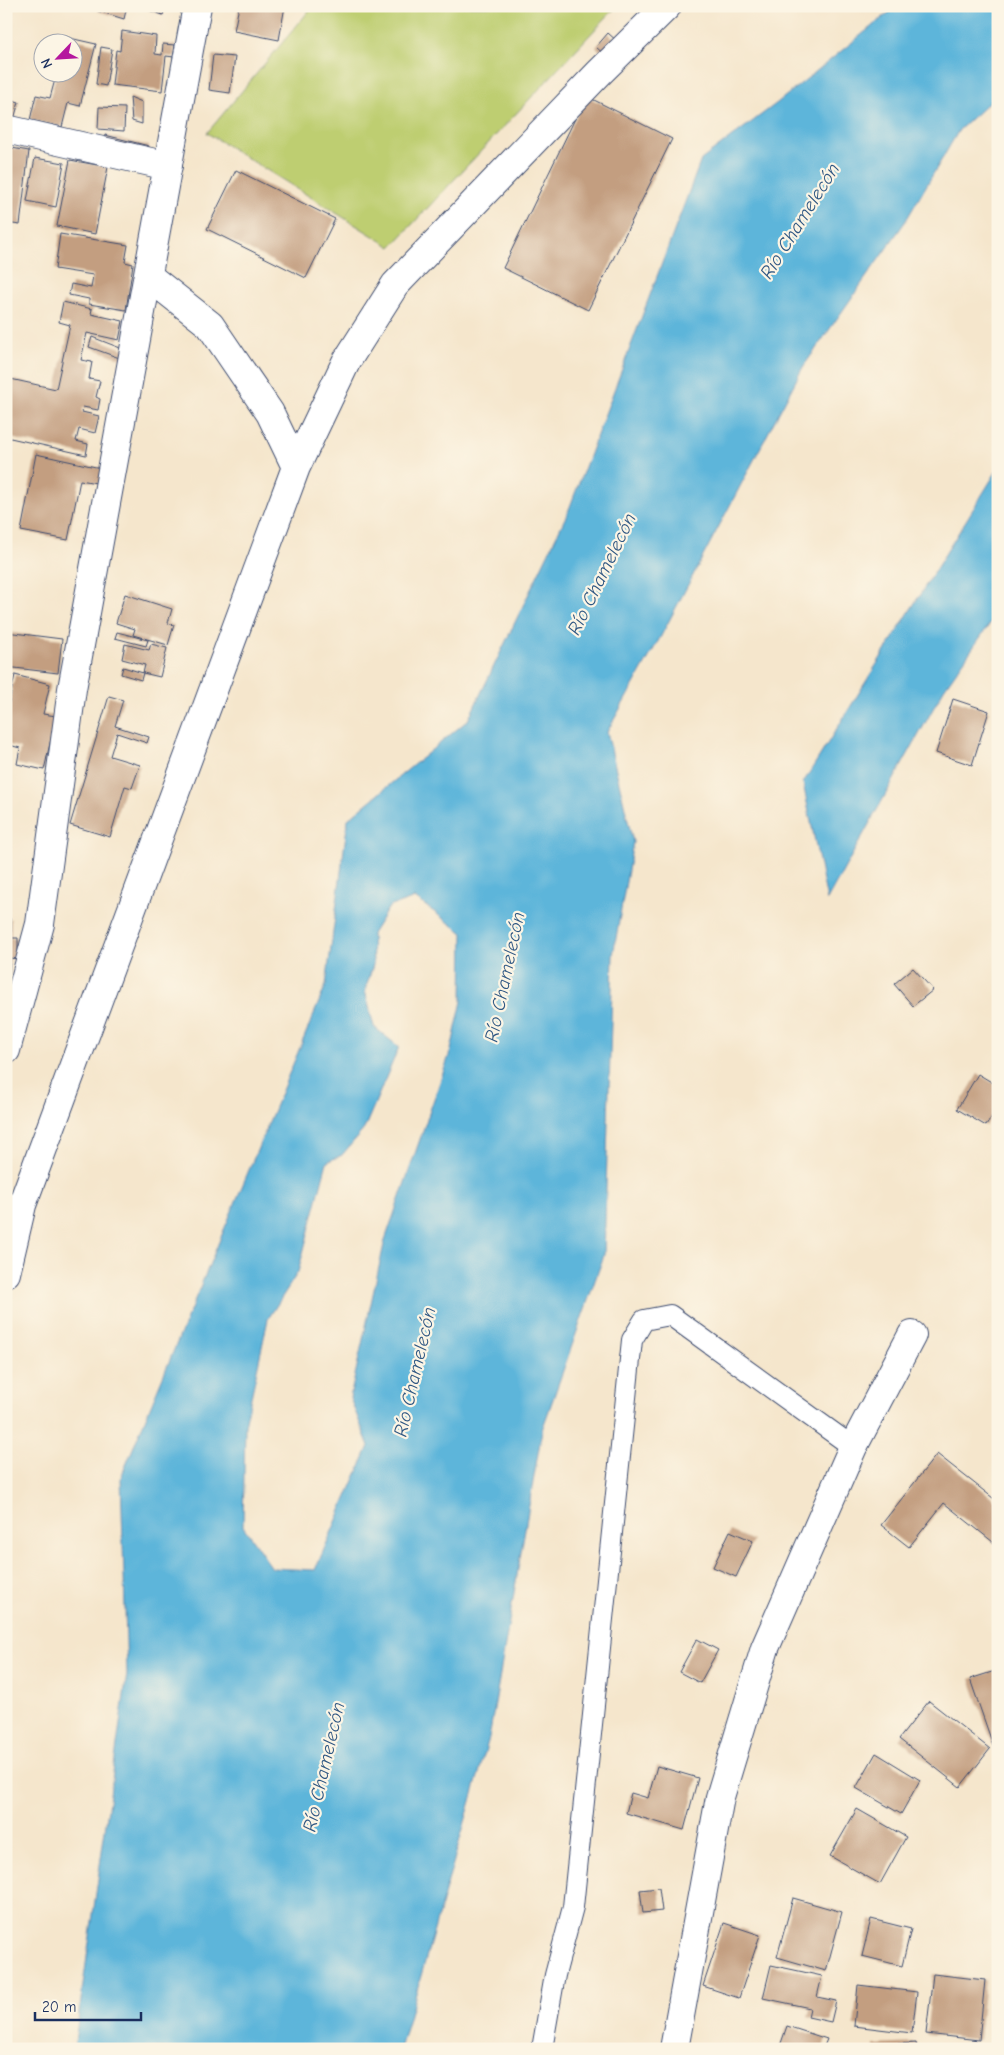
<svg xmlns="http://www.w3.org/2000/svg" width="1004" height="2055" viewBox="0 0 1004 2055" font-family="'Comic Neue',sans-serif">
	<style>
		.green { fill: #bece71; stroke: #6c7e68 }
		.water { fill: #5db5da; stroke: #3c729c; fill-rule: evenodd }
		.building { fill: #c39e80 }
		.lines { fill: none; stroke-linecap: round; stroke-linejoin: round }
		.service-casing { stroke: #3c4a6e; stroke-width: 22 }
		.minor-casing { stroke: #3c4a6e; stroke-width: 30 }
		.service { stroke: #fff; stroke-width: 20 }
		.minor { stroke: #fff; stroke-width: 28 }
		.labels { text-anchor: middle; dominant-baseline: central; stroke-width: 4.5; stroke-linejoin: round; paint-order: stroke }
		.water-label { font-size: 19px; font-style: italic; fill: #2f5783; stroke: #fcf5e5 }
	</style>
	<rect width="100%" height="100%" fill="#fcf5e5"/>
	<filter id="ink" filterUnits="userSpaceOnUse"><feTurbulence type="fractalNoise" baseFrequency=".02" numOctaves="2"/><feDisplacementMap in="SourceGraphic" scale="10" xChannelSelector="R" yChannelSelector="G"/><feConvolveMatrix kernelMatrix="1 2 1 2 8 2 1 2 1" color-interpolation-filters="sRGB"/></filter>
	<filter id="wash" filterUnits="userSpaceOnUse"><feTurbulence type="fractalNoise" baseFrequency=".0096" numOctaves="4" result="noise"/><feDisplacementMap in="SourceGraphic" scale="20" xChannelSelector="R" yChannelSelector="G"/><feGaussianBlur stdDeviation="1.12" result="paint"/><feColorMatrix in="noise" values="0 0 0 0 0 0 0 0 0 0 0 0 0 0 0 0 0 1.4 0 .05"/><feComposite in="paint" operator="in"/></filter>
	<g filter="url(#wash)">
		<rect width="100%" height="100%" fill="#f5e6cc"/>
		<path class="green" d="M313,6H617L391,247L207,133Z"/>
		<path class="water" d="M897,6H998V94L959,130L905,222L803,367L661,636L607,732L633,842L613,955L604,1255L542,1430L489,1738L400,2049H74L127,1674L121,1477L326,985L348,819L468,720L568,512L701,160L777,103ZM415,898L463,933L462,1001L451,1050L385,1240L350,1398L369,1446L315,1570L272,1568L243,1526L245,1425L268,1319L298,1272L327,1162L342,1155L364,1129L399,1047L374,1027L365,991L373,965L372,934L389,907Z
			M998,469V612L944,689L827,900L803,783Z"/>
		<g id="blocks">
			<path class="building" d="M100,6H127L124,19L98,11Z
				M137,6H166L163,15Z
				M239,6H285L279,40L234,31Z
				M122,31L156,36L155,54L162,55L163,44L175,45L174,57L166,56L162,91L112,85L116,50L120,51Z
				M608,33L618,42L606,56L596,47Z
				M65,37L96,44L80,106L68,103L62,127L30,120L36,95L50,98L57,72H72V42H63Z
				M101,47L112,49L106,86L96,84Z
				M213,55L235,57L230,93L209,90Z
				M586,96L672,139L588,310L503,268Z
				M130,97L142,102V124L132,121Z
				M6,98L19,102L12,126L6,124Z
				M99,107L125,108L124,131L98,129Z
				M105,135L149,146L147,159L103,148Z
				M6,147L29,151L20,225L6,223Z
				M35,158L64,163L56,207L27,201Z
				M70,160L108,167L95,234L57,226Z
				M236,170L335,219L306,278L207,229Z
				M60,234L128,245L125,262L133,264L126,310L89,304V299L69,295L71,284L91,288L93,275L55,269Z
				M63,302L92,309L91,314L123,321L119,340L87,333L81,360L92,362L89,379L100,381L96,397L100,399L98,410L83,407L82,412L99,416L95,433L79,429L76,441L88,444L86,455L6,437V378L56,389L70,325L59,322Z
				M92,337L128,351L125,360L89,347Z
				M36,454L105,469L102,484L80,480L68,540L21,531Z
				M125,594L172,609L168,623L174,625L168,645L133,635L135,629L116,623Z
				M6,632L62,639L58,673L6,667Z
				M117,632L148,640L146,646L115,638Z
				M125,644L149,650L151,644L167,648L160,677L143,673L145,665L122,659Z
				M123,667L143,673L141,680L121,674Z
				M15,675L50,684L43,714L56,716L44,770L17,764L20,748L6,744V715Z
				M109,696L123,700L115,726L149,737L147,743L117,733L110,756L140,765L132,788L125,786L110,837L70,825Z
				M953,699L989,711L972,765L936,753Z
				M6,919H11V938H18V959L10,958L9,974H6Z
				M913,968L933,990L913,1006L894,984Z
				M978,1074L998,1086V1107L986,1126L957,1109Z
				M937,1454L998,1502V1546L944,1503L909,1547L881,1525Z
				M730,1531L753,1541L736,1577L713,1567Z
				M697,1639L718,1650L700,1683L679,1672Z
				M998,1670V1743L993,1745L970,1679Z
				M929,1701L990,1749L960,1787L899,1739Z
				M876,1753L920,1780L901,1814L856,1788Z
				M657,1766L698,1778L684,1830L626,1813L631,1793L648,1798Z
				M857,1809L906,1837L880,1884L830,1856Z
				M659,1888L662,1911L643,1913L640,1890Z
				M793,1898L842,1912L826,1971L777,1957Z
				M871,1919L911,1929L902,1966L862,1956Z
				M724,1923L760,1935L739,1998L703,1986Z
				M771,1965L822,1976L817,1997L836,2001L831,2022L808,2017L810,2008L763,1998Z
				M933,1974L985,1980L979,2040L926,2034Z
				M858,1985L917,1992L912,2033L854,2026Z
				M787,2026L827,2039L823,2049H779Z
				M916,2043L917,2049H874V2045Z"/>
		</g>
	</g>
	<g filter="url(#ink)">
		<use href="#blocks" fill-opacity="0" stroke="#3c4a6e" stroke-width="1"/>
		<g class="lines">
			<g class="service-casing">
				<path id="service" d="M542,2049L555,1975L573,1907L632,1340L644,1320L670,1315L853,1447"/>
			</g>
			<g class="minor-casing">
				<path id="minor" d="M6,129L168,166
					M148,276L210,325L270,413L296,467
					M6,1050L40,924L72,689L197,6
					M6,1273L22,1205L296,467L346,362L395,285L599,73L667,6
					M674,2049L720,1797L765,1648L853,1447L912,1335"/>
			</g>
			<use href="#service" class="service"/>
			<use href="#minor" class="minor"/>
		</g>
	</g>
	<g class="labels">
		<g class="water-label">
			<text transform="translate(800 221) rotate(-58)">Río Chamelecón</text>
			<text transform="translate(602 574) rotate(-64)">Río Chamelecón</text>
			<text transform="translate(505 977) rotate(-78)">Río Chamelecón</text>
			<text transform="translate(415 1372) rotate(-77)">Río Chamelecón</text>
			<text transform="translate(324 1767) rotate(-77)">Río Chamelecón</text>
		</g>
	</g>
	<rect width="1004" height="2055" fill="none" stroke="#fcf5e5" stroke-width="25"/>
	<g transform="translate(58 58) rotate(245)"><circle r="24" fill="#fcf5e5" stroke="#a2a6af"/>
	<path d="M0-4L9 19L0 12L-9 19Z" fill="#b5179e"/>
	<text y="-8" font-size="14" font-weight="bold" text-anchor="middle" fill="#1b2f5e">N</text>
	</g>
	<path d="M35 2012v8h106v-8" fill="none" stroke="#1b2f5e" stroke-width="2.5"/>
	<text x="42" y="2012" font-size="15" fill="#1b2f5e" stroke="#fcf5e5" stroke-width="4" paint-order="stroke">20 m</text>
</svg>
